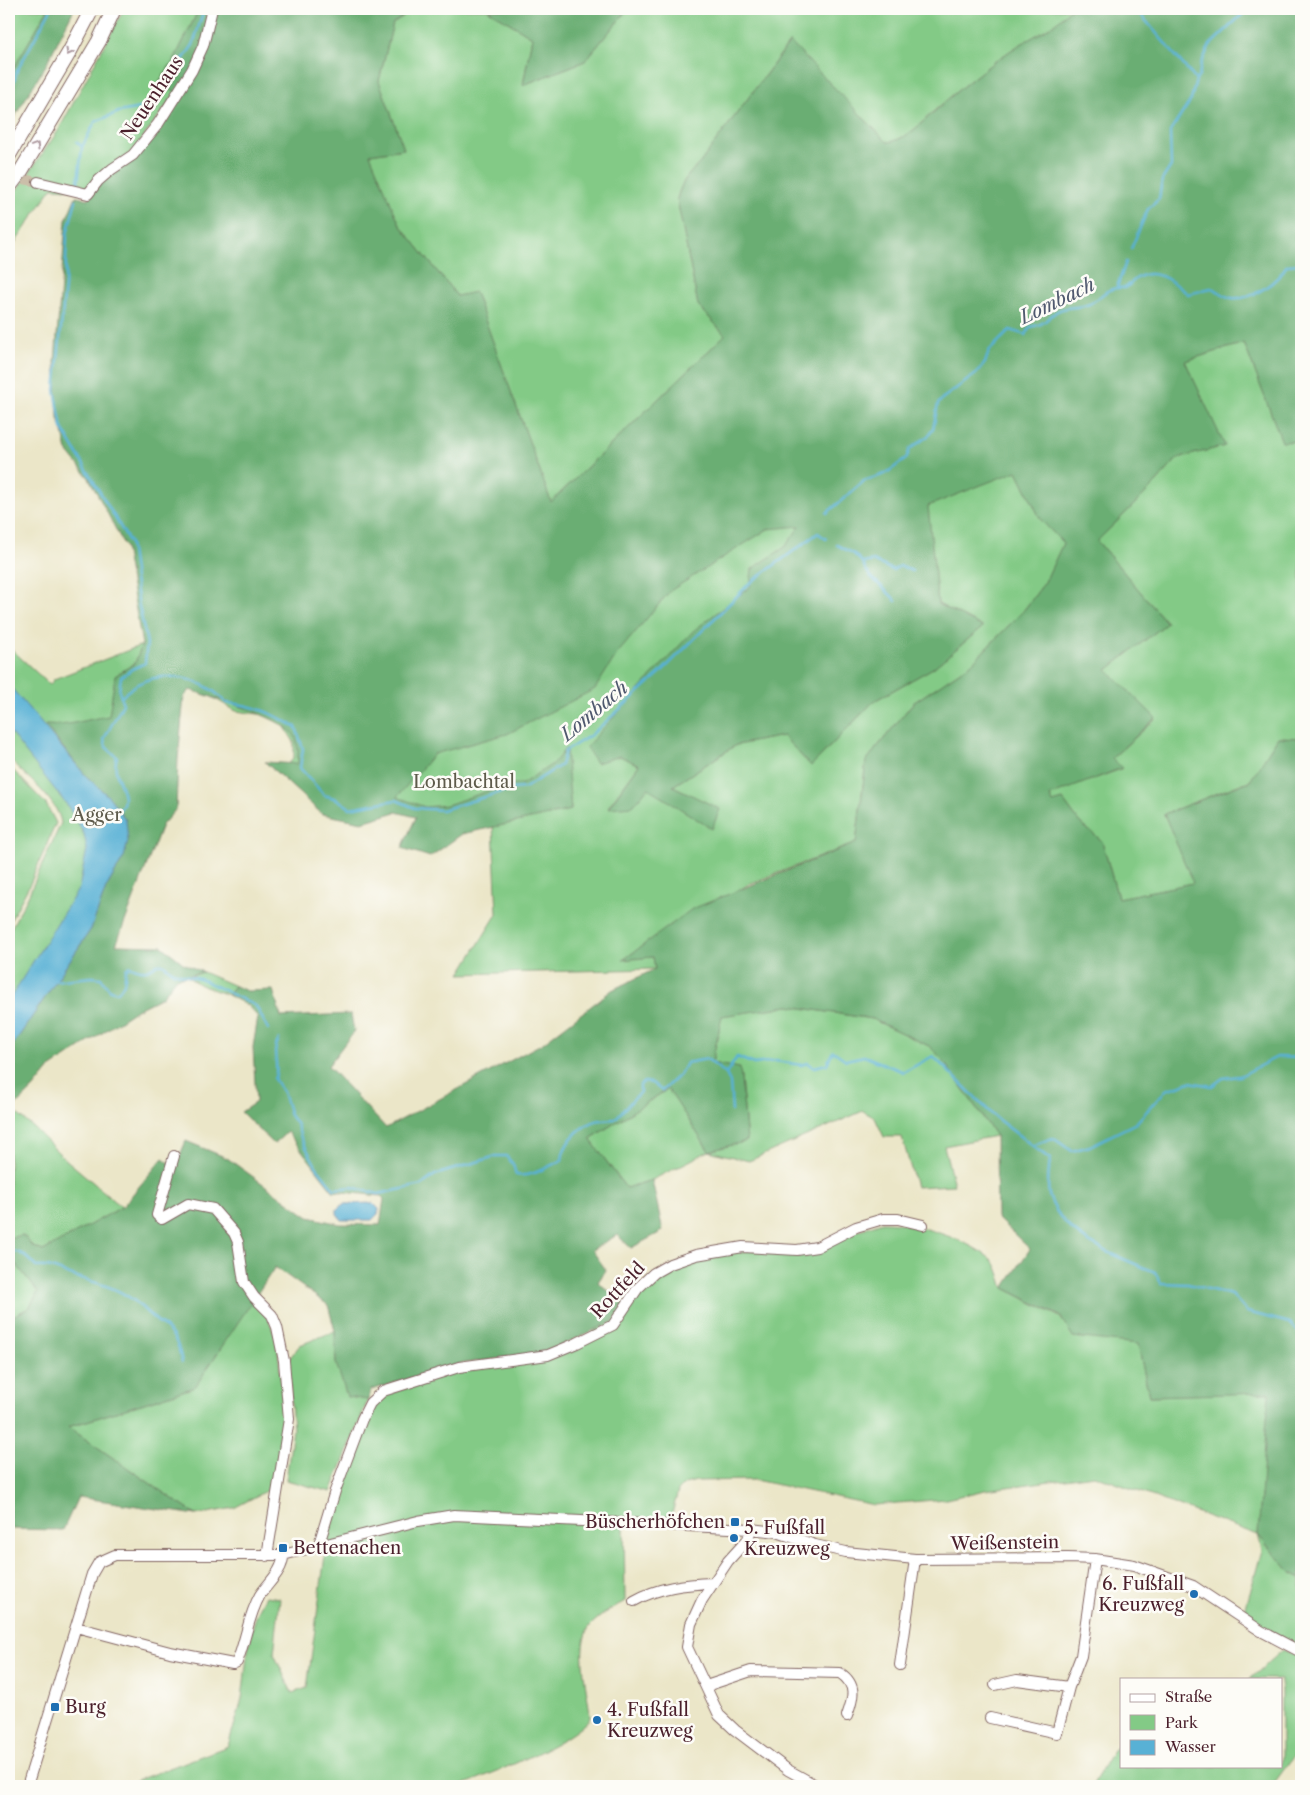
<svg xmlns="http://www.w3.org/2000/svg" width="1310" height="1795" viewBox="0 0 1310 1795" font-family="'Libre Caslon Text',serif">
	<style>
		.green { fill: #83ca86; stroke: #667458; fill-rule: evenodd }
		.forest { fill: #6aae73; stroke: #5a664f }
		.water { fill: #58b1d5; stroke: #516880 }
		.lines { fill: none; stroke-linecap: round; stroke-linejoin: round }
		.stream { stroke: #58b1d5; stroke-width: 2.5 }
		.minor-tunnel { stroke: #cbbea9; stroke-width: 10; stroke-dasharray: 10 5; stroke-linecap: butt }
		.minor-casing { stroke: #826562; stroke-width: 12 }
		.highway-casing { stroke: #826562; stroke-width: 16 }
		.minor { stroke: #fff; stroke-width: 10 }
		.highway { stroke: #fff; stroke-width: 14 }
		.oneway { stroke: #ae9aa0 }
		.poi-dot { fill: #1f6fb2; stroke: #fdfcf7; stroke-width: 2 }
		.labels { text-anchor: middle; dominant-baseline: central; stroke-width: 5; stroke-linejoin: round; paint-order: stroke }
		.street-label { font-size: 18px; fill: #4a1f2b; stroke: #fdfcf7 }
		.park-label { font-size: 18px; fill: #5e5b4b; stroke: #fdfcf7 }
		.poi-label { font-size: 18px; fill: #4a1f2b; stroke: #fdfcf7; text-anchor: start }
		.water-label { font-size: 19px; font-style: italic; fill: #50596f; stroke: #fdfcf7 }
	</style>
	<rect width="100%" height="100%" fill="#fdfcf7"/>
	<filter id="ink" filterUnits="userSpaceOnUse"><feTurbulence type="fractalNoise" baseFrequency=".02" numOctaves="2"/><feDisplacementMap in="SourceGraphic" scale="10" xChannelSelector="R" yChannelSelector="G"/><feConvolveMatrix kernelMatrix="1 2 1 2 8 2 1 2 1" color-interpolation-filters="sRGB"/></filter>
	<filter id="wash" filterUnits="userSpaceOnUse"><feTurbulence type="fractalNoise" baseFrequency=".0096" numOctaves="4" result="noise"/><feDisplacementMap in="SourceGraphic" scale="20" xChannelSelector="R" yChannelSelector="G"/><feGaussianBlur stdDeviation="1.12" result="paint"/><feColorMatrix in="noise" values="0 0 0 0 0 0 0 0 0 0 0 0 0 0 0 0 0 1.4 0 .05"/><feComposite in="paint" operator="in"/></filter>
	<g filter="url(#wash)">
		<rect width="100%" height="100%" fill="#ebe6c8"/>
		<path class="green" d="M9,9H48L9,76Z
			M124,9H199L175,58L159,82L176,92L132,153L86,190L52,188L9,252V201L58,131Z
			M414,9H487L532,37L523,85L585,61L628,9H1070C1055,28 1030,37 1010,51C983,69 959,89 934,111C920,124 907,140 887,142L789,43L700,163C688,174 681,183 677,199L698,305L725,335L551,502L475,293L457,296L400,225L369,154L404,149L379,81L393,23Z
			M1107,310L601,761L620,756L639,765L608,807L648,788L719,809L673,786L736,745L783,736L811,766L874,701L933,668L983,627L938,604L927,506L1017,470L1041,520L1064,543L1045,582L1024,610L971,664L913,703L866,761L856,843L749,884L624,959L653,957L655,969L460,974L497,914L493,827L571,810L568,781L413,852L411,847L431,818L308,794L280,776L294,757V742L283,724L265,715L236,711L210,696L186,688L126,812L122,831L9,1051V932L28,896L61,823C58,800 24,775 9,759V647L50,685L54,679L142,645L135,663L115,676L667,590ZM46,726L64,727L77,755Z
			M1244,343L1282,441H1301V738L1278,737L1251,780L1164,814L1194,883L1118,898L1102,841L1080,823L1063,800L1053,804L1050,795L1121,769L1112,758L1156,719L1107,670L1167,623L1097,541L1153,486L1178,458L1224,446L1185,361Z
			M9,766L46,804L56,823L30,884L9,923Z
			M203,972L235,986L228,995L200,985L188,977Z
			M789,1006L872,1019L929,1046L942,1059L996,1136L944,1146L954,1185L916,1187L902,1137H884L875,1118L863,1111L749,1161L709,1151L652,1180L626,1188L590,1139L668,1089L709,1151L747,1141L740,1069L712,1063L722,1015Z
			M9,1107L35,1129L63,1157L122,1207L43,1251L33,1247L23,1235L9,1238Z
			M882,1222C913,1222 968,1239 992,1260C998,1265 1001,1280 1004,1288L1060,1317L1074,1337L1138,1343L1149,1396L1270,1392L1258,1535L1291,1573L1301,1578V1648L1287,1641L1244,1614L1262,1550L1258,1535L1094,1475L985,1490L946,1499L874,1505L755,1480L696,1481L685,1484L678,1491L670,1521L624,1519L625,1601C613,1608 600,1615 590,1626C574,1647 589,1693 590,1718C569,1744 493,1773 460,1786H134L135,1781L228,1746C232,1730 239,1714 242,1698C247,1663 247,1627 266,1596L280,1598L274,1654L292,1693L307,1688L326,1548L327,1529L366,1421L374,1404L382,1396L461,1370L579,1346L647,1282L681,1262L744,1250L798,1252Z
			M9,1264H16L38,1292L29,1308L9,1318Z
			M252,1298L268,1318L277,1340L283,1402L282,1434L277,1485L234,1508L196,1515L68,1427L195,1387Z
			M335,1331L336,1363L358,1398L368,1400L331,1492L286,1480L293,1429L288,1360L300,1345Z
			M1283,1650L1301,1657V1746L1272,1786H1092L1113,1750L1121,1743V1766H1281V1679H1250Z"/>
		<path class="forest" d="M48,9H74L46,65L9,126V76Z
			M199,9H414L393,23L379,81L404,149L370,154L400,225L457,296L475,292L551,502L725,335L698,305L677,199C681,183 688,174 700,163L790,42L887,142C907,140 921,123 935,111C959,89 983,69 1010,51C1030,37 1055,28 1070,9H1301V441L1282,442L1244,343L1185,361L1225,446L1178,458L1153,486L1097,541L1167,623L1107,670L1156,718L1112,758L1122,768L1050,796L1053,803L1063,800L1080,823L1102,841L1118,898L1193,883L1164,814L1250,781L1278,737L1301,738V1578L1291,1573L1258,1535L1269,1393L1149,1396L1138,1344L1073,1337L1060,1316L1004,1288L1030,1249L997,1218L996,1136L942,1059L929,1046L872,1019L789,1006L722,1016L712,1063L740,1068L747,1141L709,1151L668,1089L590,1139L626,1188L652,1180L663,1231L631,1248L617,1235L592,1250L606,1270L598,1282L623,1303L611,1322L548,1352L459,1364L371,1390L368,1400L347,1397L336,1363L335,1331L328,1305L275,1267L195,1387L68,1427L196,1515L78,1497L63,1530L9,1529V1318L29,1308L38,1292L16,1264H9V1238L23,1235L33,1247L43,1251L122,1207L163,1158L175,1167L186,1141L227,1158L309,1217L340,1224L380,1225L384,1199L381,1196L333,1191C317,1171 303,1151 287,1132L274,1144L241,1112L256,1102L253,1047L258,1017L247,1005L228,995L235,986L247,991L273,990L281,1017L351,1014L354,1031L328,1066L386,1128L543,1043L612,990L655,969L653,957L623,960L692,909L856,843L866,761L913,703L971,664L1024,610L1045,582L1063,543L1041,520L1017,471L928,506L938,604L983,627L933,668L874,701L811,766L783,736L736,745L673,786L720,809L712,829L648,788L633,806L608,808L639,765L620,756L596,763L586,747L693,631L750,587L752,569L785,547L800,526L768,529L670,591L617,654L595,689L507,734L434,754L397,797L425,807L447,805L508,784H522L554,763L566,748L571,810L462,834L430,857L402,848L416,817L396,812L362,822L322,814L265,762L298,764C297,755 299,742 293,734C279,716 213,698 190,690L184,697L178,759L176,809L162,825L116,945L162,946L183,963L203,972L177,978L162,997L138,1009L50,1068L33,1089L12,1109L9,1107V1051L91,929L106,888L124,857L126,820L110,798L86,776L45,725C69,727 85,719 109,716L115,676L135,663L142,645L125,547L89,478L67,451L62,428L58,419L55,361L66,220L76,196L88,199L100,182L135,157L176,92L159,83L175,58Z
			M487,9H628L585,61L523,85L532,37Z"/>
		<path class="water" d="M9,685L86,776L110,798L126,820L128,841L124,857L106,888L91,929L9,1051V1000L79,888L87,849L84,834L67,805L9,731Z
			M373,1203L379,1209L378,1214L372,1220H342L337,1214V1209L343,1204Z"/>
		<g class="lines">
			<path class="stream" d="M9,58V65
				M9,73L14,82
				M1196,80L1199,76L1201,64L1210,45L1248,9
				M14,82L17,71L51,9
				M77,142L82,147L78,182
				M82,147L95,122L119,112L151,106L157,100L171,83L180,64L193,45L204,9
				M76,200L67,234L65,287L55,390L62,428L130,543L139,606L147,643L145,663L132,669L121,677L119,691L123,704L104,739L106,747L117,757C109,778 136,796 117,812
				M1131,249L1148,209L1159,199L1162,180L1171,166L1170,132L1191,100L1196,80L1136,9
				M1117,287L1126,262
				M827,513L864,481L885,474L906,459L910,449L928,436L933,429L938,404L943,398L976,374L985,363L989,351L1010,330L1026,335L1030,327C1046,324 1045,320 1056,312C1066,305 1077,309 1087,305C1102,299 1104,286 1125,288C1130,285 1132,281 1137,278C1156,266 1174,283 1188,294L1211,288C1219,290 1224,297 1232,298C1254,300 1277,282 1287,265L1301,264
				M837,545L854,554L863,563L873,561L893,570L900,566L912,571
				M863,563C867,578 886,588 896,601
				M122,697C147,666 202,673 226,703C253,704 273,714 296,727L303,749L300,768L324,795L337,799L350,808L396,800L415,808L442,810L511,789L525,788L561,765L565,751L591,735L660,673L750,583L818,533L826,539
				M53,981L92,977L101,978L110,990L118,992L124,984L126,969L130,966C141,972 148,972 157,964H163L173,972L203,980L256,1006L268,1029
				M279,1039C270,1054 281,1067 274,1079L283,1092L290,1115L297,1125L301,1138L316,1166L334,1189L352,1187L378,1194L422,1185L435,1175L496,1156H506L513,1164L516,1175C531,1178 549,1166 562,1160C563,1145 577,1129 591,1123C597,1119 608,1120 615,1119L640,1092V1085L644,1082L652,1083L662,1091L680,1074L686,1063L707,1059L726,1074L737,1057L754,1064L776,1061L801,1065L808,1063L814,1067L827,1064L833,1051L846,1060L864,1056L904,1072L933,1056L996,1118L1050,1159C1049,1170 1046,1187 1050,1198C1066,1241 1117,1256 1155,1272L1161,1283L1188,1284L1232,1295L1247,1312L1290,1323L1301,1335
				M726,1074L730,1082L732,1111
				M1034,1145L1053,1138L1072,1151L1090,1146L1136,1123L1166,1090L1190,1082L1212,1086L1223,1078L1240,1076L1277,1057L1301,1058
				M9,1252C21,1249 28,1259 36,1267C53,1265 61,1273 76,1277C98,1283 119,1288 137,1303C142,1307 146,1312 151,1316C172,1334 176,1333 182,1362"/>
		</g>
	</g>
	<g filter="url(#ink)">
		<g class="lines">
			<path class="minor-tunnel" d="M9,176L38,182"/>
			<g class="minor-casing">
				<path id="minor" d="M38,182L88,194L98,181L112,169L133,155L158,124L192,70L203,46L212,9
					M174,1156L157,1215L162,1219L188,1204L213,1209L234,1233L238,1242L244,1282L254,1297L272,1315L277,1327L284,1361L289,1419L267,1556
					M751,1529L748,1539L728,1561L702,1600L691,1624L687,1647L719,1715L735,1730L788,1770L817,1786
					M319,1544L335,1491L362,1419L370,1403L383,1391L459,1367L548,1355L577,1343L613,1325L638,1288L654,1273L670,1264L696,1255L743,1247L797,1250L817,1247L856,1227L883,1219H898L923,1225
					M634,1601C658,1587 686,1584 713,1583
					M76,1627L170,1652L233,1664L237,1662C246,1640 248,1616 260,1595C268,1583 284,1570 283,1555
					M900,1665L915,1559
					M995,1685L1017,1680L1069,1687
					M706,1686L751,1671L840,1673C858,1685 853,1699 847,1716
					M990,1718L1057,1733L1069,1687L1081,1656L1095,1559
					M27,1786L92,1574L99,1562L115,1555H283L418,1521L454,1515L751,1529L777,1532L815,1545L846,1552L915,1559L1068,1558L1095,1559L1134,1565L1193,1586L1261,1631L1301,1652"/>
			</g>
			<g class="highway-casing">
				<path id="highway" d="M9,155L70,51L92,9
					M9,187L21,171L99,41L114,9"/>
			</g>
			<use href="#minor" class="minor"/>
			<use href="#highway" class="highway"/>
		</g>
		<defs><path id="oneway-chevron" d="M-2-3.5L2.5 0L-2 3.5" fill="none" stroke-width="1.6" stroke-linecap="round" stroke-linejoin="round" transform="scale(1.25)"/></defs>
		<g class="oneway">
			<use href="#oneway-chevron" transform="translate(69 52) rotate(119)"/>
			<use href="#oneway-chevron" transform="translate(36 146) rotate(-59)"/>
		</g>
	</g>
	<g class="poi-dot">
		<rect x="730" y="1517" width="10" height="10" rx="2.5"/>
		<circle cx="734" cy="1538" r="5"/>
		<rect x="278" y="1543" width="10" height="10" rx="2.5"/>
		<circle cx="1194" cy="1594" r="5"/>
		<rect x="50" y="1702" width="10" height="10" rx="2.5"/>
		<circle cx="597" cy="1720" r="5"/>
	</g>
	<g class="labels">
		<g class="street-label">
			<text transform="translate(152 98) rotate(-56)">Neuenhaus</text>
			<text transform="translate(618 1290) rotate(-47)">Rottfeld</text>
			<text transform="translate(1005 1543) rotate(-1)">Weißenstein</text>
		</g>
		<g class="park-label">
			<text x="464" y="782">Lombachtal</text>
			<text x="97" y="815">Agger</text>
		</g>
		<g class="poi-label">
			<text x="725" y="1522" text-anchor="end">Büscherhöfchen</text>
			<text x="744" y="1528">5. Fußfall<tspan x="744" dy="21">Kreuzweg</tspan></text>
			<text x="293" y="1548">Bettenachen</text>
			<text x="1184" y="1584" text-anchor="end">6. Fußfall<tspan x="1184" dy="21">Kreuzweg</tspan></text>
			<text x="65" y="1707">Burg</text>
			<text x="607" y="1710">4. Fußfall<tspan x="607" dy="21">Kreuzweg</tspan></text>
		</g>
		<g class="water-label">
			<text transform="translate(1057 301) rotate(-26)">Lombach</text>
			<text transform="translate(594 711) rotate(-40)">Lombach</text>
		</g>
	</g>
	<rect width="1310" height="1795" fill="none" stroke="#fdfcf7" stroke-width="30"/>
	<rect x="1120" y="1678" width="162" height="90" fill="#fdfcf7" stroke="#b5a4a5"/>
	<rect x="1130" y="1694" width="25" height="8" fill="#ffffff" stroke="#b5a4a5"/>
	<text x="1165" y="1702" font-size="15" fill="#4a1f2b">Straße</text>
	<rect x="1130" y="1715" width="25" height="15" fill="#83ca86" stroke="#b5a4a5"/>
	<text x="1165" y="1728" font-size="15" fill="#4a1f2b">Park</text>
	<rect x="1130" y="1740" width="25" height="15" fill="#58b1d5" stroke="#b5a4a5"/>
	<text x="1165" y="1752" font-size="15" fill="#4a1f2b">Wasser</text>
</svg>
